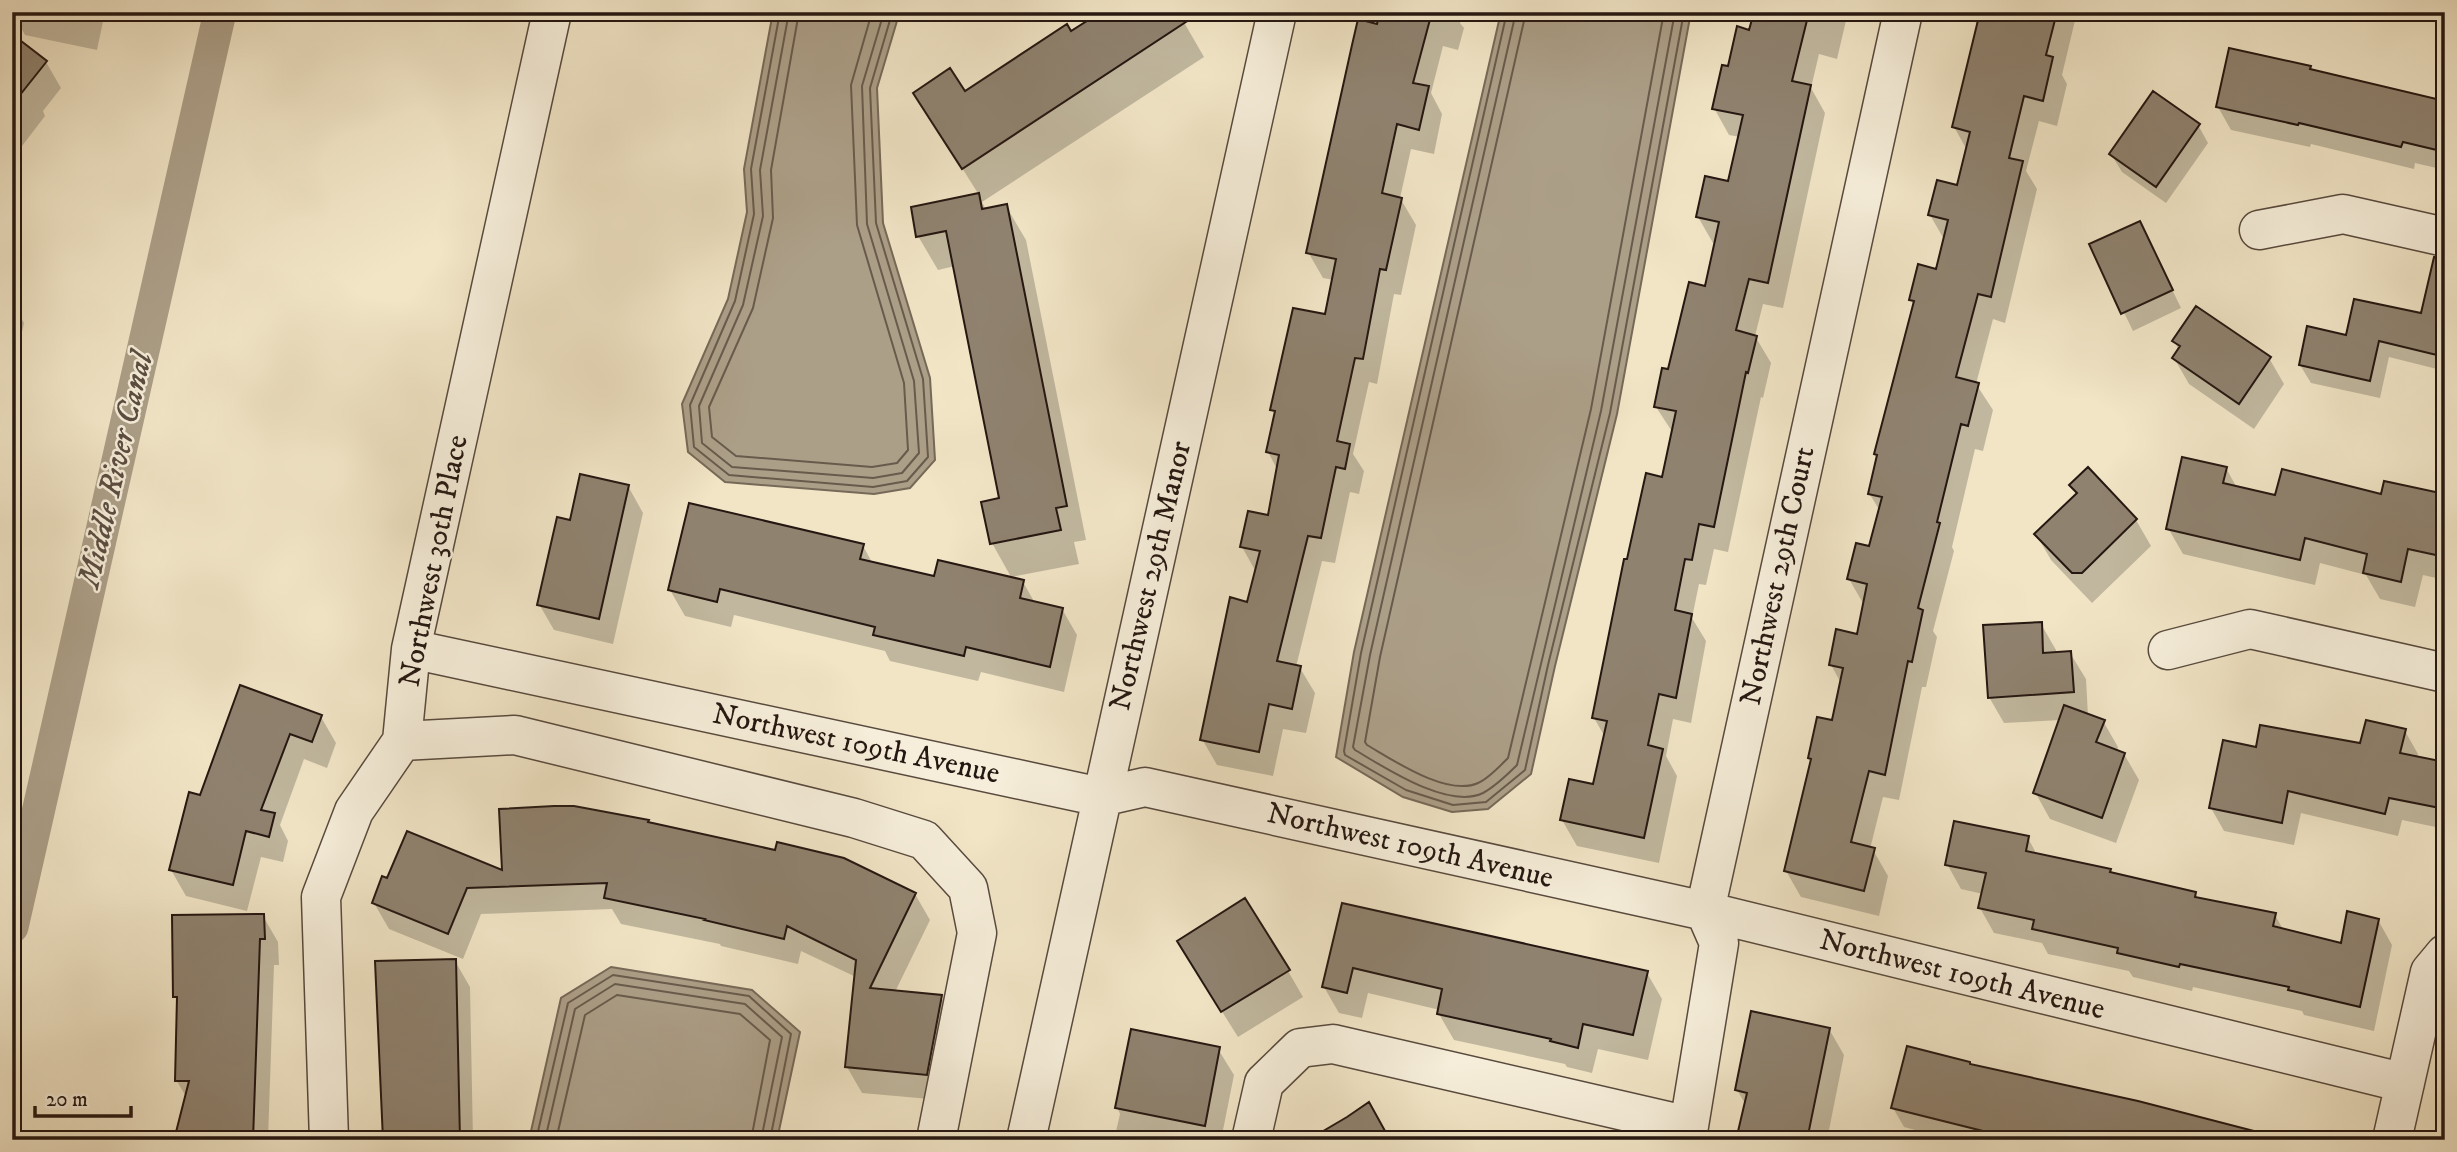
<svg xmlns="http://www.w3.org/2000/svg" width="2457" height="1152" viewBox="0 0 2457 1152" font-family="'IM FELL DW Pica',serif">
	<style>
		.water { fill: #ac9f88; stroke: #766958; stroke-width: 2 }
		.shadow { fill: #0003 }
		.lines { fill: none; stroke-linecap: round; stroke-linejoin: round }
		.shore { stroke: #685b4c; stroke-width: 2 }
		.canal { stroke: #ac9f88; stroke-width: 33 }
		.building { fill: #8f826f; stroke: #251711; stroke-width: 2 }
		.minor-casing { stroke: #584a3e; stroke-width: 41 }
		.minor { stroke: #f6eeda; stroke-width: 38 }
		.labels { text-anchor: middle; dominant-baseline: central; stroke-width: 5; stroke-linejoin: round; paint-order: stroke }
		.street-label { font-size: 30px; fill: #251711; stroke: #f6eeda }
		.water-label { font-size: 32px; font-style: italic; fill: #5b4d41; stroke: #f6eeda }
	</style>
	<rect width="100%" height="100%" fill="#f1e5c6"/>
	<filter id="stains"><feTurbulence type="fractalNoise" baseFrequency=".00286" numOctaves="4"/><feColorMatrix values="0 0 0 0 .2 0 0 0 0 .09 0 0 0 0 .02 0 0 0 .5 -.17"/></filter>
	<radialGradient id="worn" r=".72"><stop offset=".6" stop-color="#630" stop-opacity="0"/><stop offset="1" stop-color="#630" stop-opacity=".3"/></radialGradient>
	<path class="water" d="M773,12H919L897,21L877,88L883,223L930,378L935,460L910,488L874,494L725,482L688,452L682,404L728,299L747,212L744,169Z
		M1501,12H1691L1617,414L1555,666L1531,774L1488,809L1452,812L1403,797L1336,757L1354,652Z
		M611,967L752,990L800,1032L777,1140H529L561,998Z"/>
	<path class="shadow" d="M12,12H105L97,50L25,35Z
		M1178,12L1204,57L982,202L986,210L1006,206L1026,240L1086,540L1074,542L1079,564L1011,577L992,543L1001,499L955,266L938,270L918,236L979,195L915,93H965L1071,34Z
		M1382,12H1463L1460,23L1464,28L1458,50L1443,46L1431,93L1442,114L1434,154L1411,149L1400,198L1416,225L1401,295L1394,294L1377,384L1369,382L1353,454L1364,471L1359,494L1350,492L1335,563L1322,561L1296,667L1300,668L1315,693L1306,733L1283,729L1273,776L1217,765L1202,739L1248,604L1256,572L1242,547L1270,517L1278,471L1268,452L1276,416L1272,409L1327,316L1334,280L1323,278L1308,252Z
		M1755,12H1848L1837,59L1819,54L1811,88L1825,113L1783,308L1763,304L1755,336L1771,363L1763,398L1761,397L1728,552L1714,549L1706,585L1699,584L1692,618L1706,641L1691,723L1673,719L1666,756L1677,776L1659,863L1577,846L1562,820L1594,786L1605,737L1594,718L1628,561L1663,479L1673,433L1656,407L1706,288L1716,244L1713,243L1698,217L1729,183L1740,137L1729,135L1714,108L1729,69L1750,32Z
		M1976,12H2077L2062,75L2067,84L2057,126L2039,121L2026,171L2037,189L2005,323L1993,319L1976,384L1993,410L1983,451L1975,449L1952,547L1954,551L1933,631L1937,637L1926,687H1922L1899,800L1883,797L1870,849L1873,850L1888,876L1879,916L1801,897L1786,871L1812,762L1810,758L1833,722L1841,683L1831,665L1858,636L1864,605L1849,579L1870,548L1880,511L1869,493L1878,457L1876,454L1914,306L1911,300L1938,271L1945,241L1930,215L1958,187L1967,150L1954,127L1978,26L1974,20Z
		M2394,12H2445V23Z
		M12,36L46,62L61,88L43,111L45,116L19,150L12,145Z
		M2445,101V170L2415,163L2414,169L2311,144L2310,147L2231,130L2218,107Z
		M2198,125L2208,143L2166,203L2122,172L2111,154Z
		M2140,223L2181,308L2133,331L2091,245Z
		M12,273L13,304L24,323L12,377Z
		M2445,305V371L2389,357L2380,398L2311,383L2300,365L2347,337L2422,315Z
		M2174,341L2269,358L2284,384L2254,429L2189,384L2174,358L2179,350Z
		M2226,468L2237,488L2277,497L2445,496V580L2423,575L2415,607L2380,599L2366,575L2320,563L2315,585L2183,554L2168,528Z
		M2072,485L2136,520L2151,546L2092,603L2051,560L2036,534L2077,495Z
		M628,486L643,513L613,644L554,630L539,604L571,522Z
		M863,546L873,564L935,578L1023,582L1035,603L1062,609L1077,635L1064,692L981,672L978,681L890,661L885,651L734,615L731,627L685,616L670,590Z
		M2041,624L2056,650V654L2070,653L2086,679L2088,716L2103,721L2118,747L2117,752L2124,754L2139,780L2116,843L2050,819L2035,792L2061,720L2004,723L1989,697Z
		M241,687L321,717L336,743L327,768L304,759L280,825L288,841L283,862L261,857L247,911L186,896L171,870L201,797Z
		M2405,731L2418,754L2417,758L2445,764V829L2402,820L2398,836L2301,813L2294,845L2224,831L2211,808L2257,749L2361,745Z
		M649,824L915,894L930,920L895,992L941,997L956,1023L941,1100L862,1093L847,1067L856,977L801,951L798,964L721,946L720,944L621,924L612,909L481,914L463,959L389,929L374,903L503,873Z
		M2028,838L2037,855L2110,871L2112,874L2195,894L2198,899L2275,915L2284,931L2342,945L2378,920L2392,945L2374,1031L2304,1015L2302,1011L2193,987L2192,991L2133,977L2129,971L2048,954L2042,943L1994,933L1980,908L1983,894L1961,889L1947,864Z
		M1343,905L1647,973L1662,999L1648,1060L1598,1049L1592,1073L1567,1067L1565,1064L1454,1040L1439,1014L1440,1010L1368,993L1362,1018L1339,1013L1324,987Z
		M263,916L278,942L279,965H274L268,1140H176L187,1098L176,1080L179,1004L175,996Z
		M455,961L470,987L473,1140H385Z
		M1194,967L1288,971L1303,997L1238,1037Z
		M1829,1029L1844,1055L1827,1140H1738L1746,1105L1737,1090Z
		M1218,1049L1234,1075L1221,1140H1114L1120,1114L1117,1107Z
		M1970,1066L2137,1103L2281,1140H1953L1904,1127L1893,1108Z"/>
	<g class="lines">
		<path class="shore" d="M780,12L751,169L754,214L735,301L690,405L694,447L729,475L873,487L907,481L928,457L923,379L876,223L870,88L890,20L900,12
			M789,12L760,170L763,216L743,305L699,406L702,443L732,467L873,478L902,473L919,453L914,381L867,224L862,86L884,12
			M799,12L771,170L773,218L753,308L709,407L712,437L736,456L872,467L897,463L908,450L904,383L857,225L851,85L872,12
			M1507,12L1361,653L1344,751L1345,755L1406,790L1453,805L1486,802L1525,770L1548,665L1610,413L1684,12
			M1516,12L1370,655L1353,747L1355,750C1384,767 1448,810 1483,793C1494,787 1508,774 1517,765L1601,411L1675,12
			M1526,12L1380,657L1365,742L1367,745C1393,760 1447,797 1478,783C1488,779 1500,766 1508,758L1591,409L1664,12
			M536,1140L568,1003L613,975L749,996L791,1034L770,1140
			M545,1140L575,1009L615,984L745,1004L782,1037L761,1140
			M556,1140L585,1015L617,995L740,1014L770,1040L751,1140"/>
		<path class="canal" d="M12,927L220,12"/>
	</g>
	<path class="building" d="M1101,12H1201L962,169L913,93L950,68L965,91L1067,24L1071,31Z
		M1380,12H1432L1413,83L1429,86L1419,130L1397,124L1382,193L1402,198L1386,270L1380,269L1363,359L1355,358L1337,441L1350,444L1345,469L1336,467L1321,538L1308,536L1277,661L1301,666L1292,709L1269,704L1259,752L1200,740L1230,597L1247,602L1260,551L1240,547L1248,511L1268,515L1279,455L1266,452L1275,411L1270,410L1293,308L1325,314L1336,259L1306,253L1352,45L1358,19L1377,24Z
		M1754,12H1809L1792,81L1811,85L1768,283L1749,279L1736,330L1757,336L1748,373L1746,372L1714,527L1699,524L1692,560L1685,559L1675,610L1692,614L1676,698L1659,694L1648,745L1663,749L1644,838L1560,820L1569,779L1593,784L1607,721L1592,718L1624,559H1627L1646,473L1662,477L1676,411L1654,407L1662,368L1668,369L1689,282L1705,286L1719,222L1696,217L1705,176L1728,181L1743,115L1712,109L1722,65L1728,66L1737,26L1749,30Z
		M1980,12H2057L2046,55L2053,57L2043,101L2024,96L2009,158L2023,161L1991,297L1978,294L1956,377L1979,383L1968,426L1961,424L1937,522L1940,523L1918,608L1923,610L1912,662L1908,661L1885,775L1869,771L1851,842L1875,848L1864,891L1784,871L1811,759L1808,758L1817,717L1832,720L1843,668L1829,665L1836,629L1857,634L1867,584L1847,579L1856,543L1869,546L1882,497L1868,494L1877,455L1874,454L1914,301L1909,300L1918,264L1936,269L1948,220L1928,215L1937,180L1957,185L1970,132L1952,127Z
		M12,34L47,61L12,105Z
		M2229,48L2311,66L2310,69L2445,101V152L2403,142L2401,147L2299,123L2298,125L2216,107Z
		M2153,91L2200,124L2156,187L2109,154Z
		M979,193L982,209L1007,204L1067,506L1056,508L1061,530L990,544L981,502L999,498L946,231L916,237L911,207Z
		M2140,221L2173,290L2121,314L2089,244Z
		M2434,257L2445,258V357L2379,341L2370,381L2299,365L2307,326L2346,335L2354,299L2421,313Z
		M2196,306L2271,357L2239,404L2172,358L2180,346L2172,341Z
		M2182,457L2227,467L2223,483L2275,495L2282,469L2381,494L2384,481L2445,494V557L2408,549L2401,582L2363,573L2367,554L2305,538L2300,560L2166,529Z
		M2088,467L2137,519L2082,573H2072L2034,534L2077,493L2069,485Z
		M580,474L629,485L599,619L537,605L557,517L570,520Z
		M689,503L864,544L860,559L934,576L938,560L1024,580L1020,598L1063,608L1050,667L966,647L964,656L873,635L875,627L720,589L717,602L668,590Z
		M2042,622L2043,653L2071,651L2074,692L1988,698L1983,625Z
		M240,685L322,715L312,742L290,734L261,810L275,813L269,837L246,831L233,885L169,870L189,792L200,795Z
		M2064,705L2105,720L2096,742L2125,753L2102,818L2033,793Z
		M2366,720L2406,729L2400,753L2445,762V809L2389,798L2385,814L2288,791L2282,823L2209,808L2223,740L2256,747L2260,725L2360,743Z
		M554,806H574L649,820L648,822L775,850L777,842L844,858L916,893L870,988L942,995L927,1075L845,1067L856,960L787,926L784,939L704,920L705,919L604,898L607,883L467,888L448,934L372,903L382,876L387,878L407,831L502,870L499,809Z
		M1954,821L2029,836L2026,851L2111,869L2110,872L2196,892L2195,897L2276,913L2273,926L2341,943L2347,911L2379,919L2360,1007L2288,990L2289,987L2180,964L2179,967L2117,953L2118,948L2032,929L2034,920L1978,908L1986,873L1945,865Z
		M1245,898L1290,970L1221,1012L1177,941Z
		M1342,903L1648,971L1633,1035L1583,1024L1578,1048L1550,1041L1551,1039L1437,1014L1442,989L1353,968L1347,993L1322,987Z
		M264,914L265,939H260L253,1140H174L189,1081H175L177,997H173L172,915Z
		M456,959L460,1140H383L375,961Z
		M1751,1011L1830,1028L1807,1140H1736L1747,1093L1735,1090Z
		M1131,1029L1220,1047L1205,1126L1115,1108Z
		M1907,1046L1970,1062V1064L2138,1101L2254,1131L2253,1140H1989L1991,1133L1891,1108Z
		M1369,1102L1390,1140H1308L1347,1117Z"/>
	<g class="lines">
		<g class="minor-casing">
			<path id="minor" d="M2259,230L2343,214L2445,237
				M411,649L1101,797L1145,787L1705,911L2405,1083
				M2168,650L2250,629L2445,673
				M402,741L515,735L854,818L924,840L968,888L977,933L936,1140
				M329,1140L321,897L354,811L402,741L411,649L552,12
				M1026,1140L1277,12
				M1251,1140L1264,1083L1300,1048L1333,1044L1689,1126
				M1685,1140L1689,1126L1719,943L1705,911L1903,12
				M2392,1140L2430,972L2445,954"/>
		</g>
		<use href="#minor" class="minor"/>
	</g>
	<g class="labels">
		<g class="street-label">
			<text transform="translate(434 561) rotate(-79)">Northwest 30th Place</text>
			<text transform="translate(1151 576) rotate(-77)">Northwest 29th Manor</text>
			<text transform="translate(1778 576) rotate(-78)">Northwest 29th Court</text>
			<text transform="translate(856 744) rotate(12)">Northwest 109th Avenue</text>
			<text transform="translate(1410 846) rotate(13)">Northwest 109th Avenue</text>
			<text transform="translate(1962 975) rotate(14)">Northwest 109th Avenue</text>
		</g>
		<g class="water-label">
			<text transform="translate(116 470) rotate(-77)">Middle River Canal</text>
		</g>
	</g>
	<rect width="2457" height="1152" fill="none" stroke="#f1e5c6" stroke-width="42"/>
	<rect x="14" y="14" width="2429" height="1124" fill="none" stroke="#251711" stroke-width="3.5"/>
	<rect x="21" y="21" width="2415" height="1110" fill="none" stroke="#251711" stroke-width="2"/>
	<path d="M35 1106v10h96v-10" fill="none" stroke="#251711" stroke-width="3.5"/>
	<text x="46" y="1106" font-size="21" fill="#251711" stroke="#f6eeda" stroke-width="5" paint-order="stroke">20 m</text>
	<rect width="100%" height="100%" filter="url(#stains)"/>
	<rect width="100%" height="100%" fill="url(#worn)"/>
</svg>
